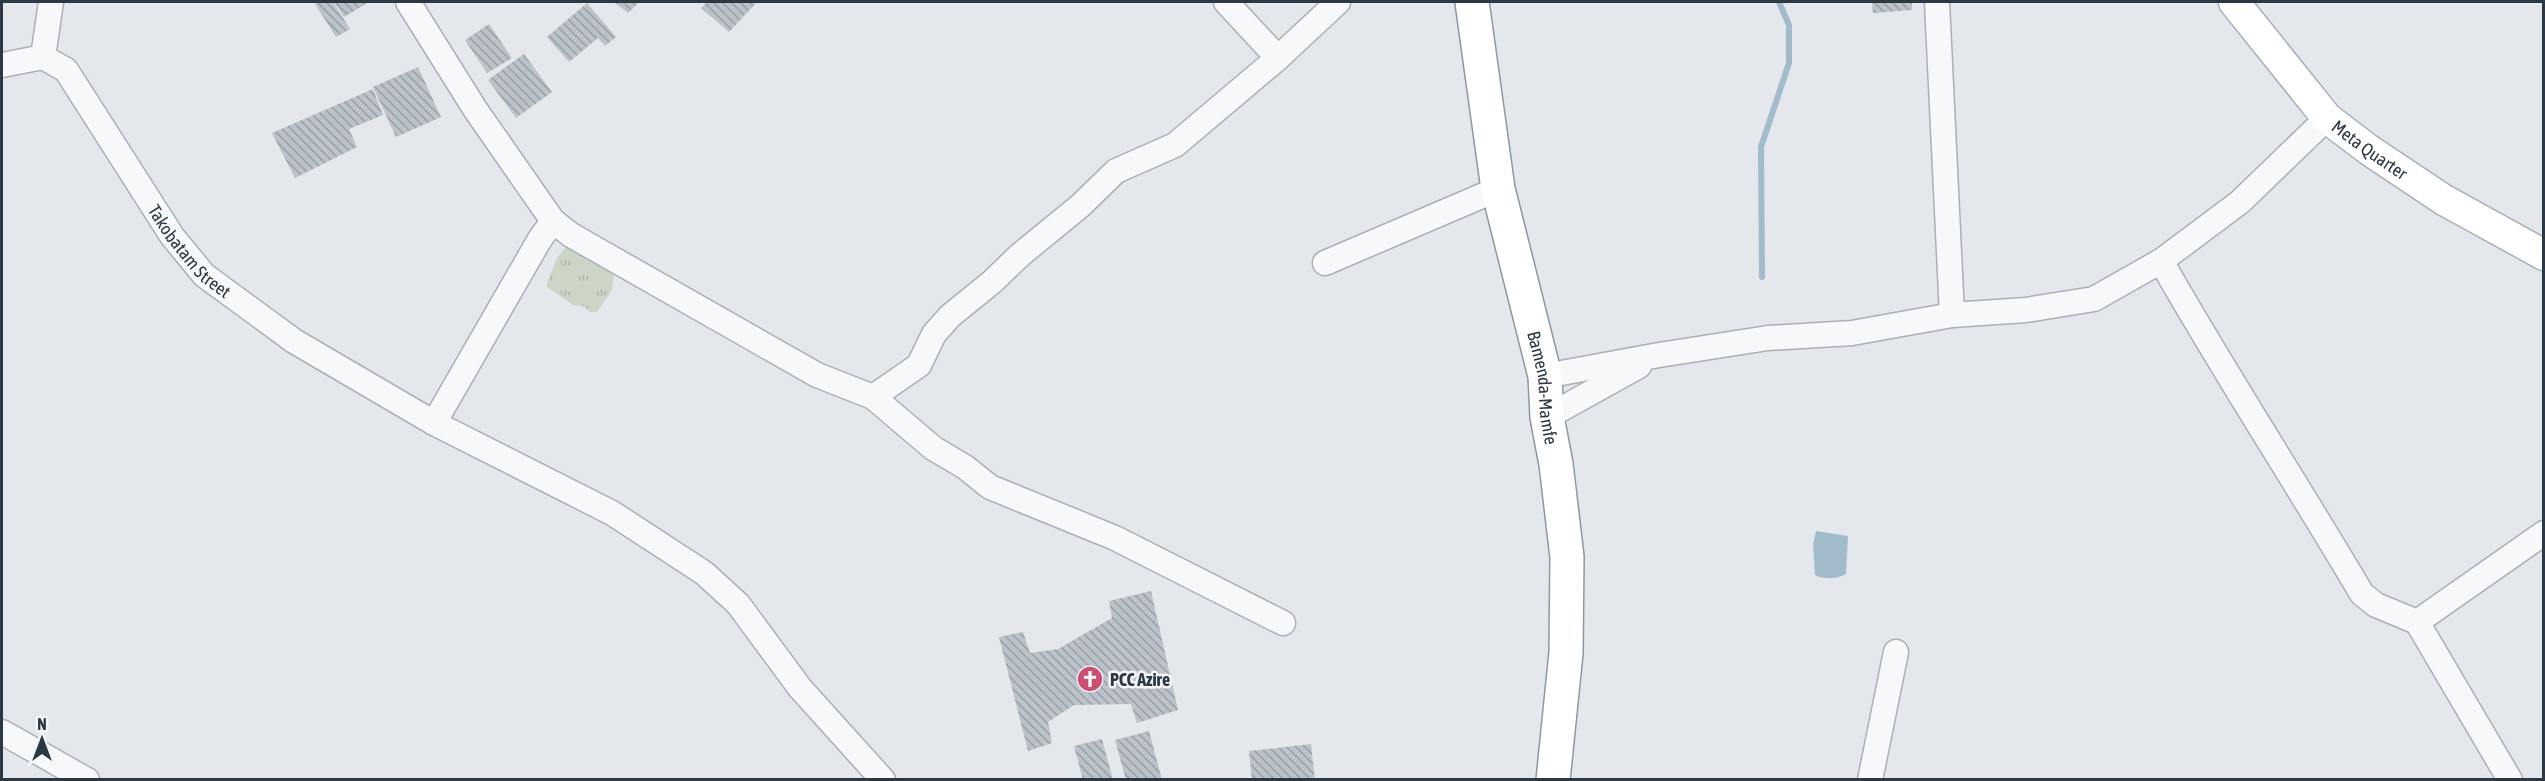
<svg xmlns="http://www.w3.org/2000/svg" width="2545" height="781" viewBox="0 0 2545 781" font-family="'Asap Condensed',sans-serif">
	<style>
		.grass { fill: url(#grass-tufts) }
		.water { fill: #a1bbca }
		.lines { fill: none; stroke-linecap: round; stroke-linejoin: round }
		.stream { stroke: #a1bbca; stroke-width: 6 }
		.building { fill: url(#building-back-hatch) }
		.minor-casing { stroke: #a9b0b6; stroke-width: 27 }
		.major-casing { stroke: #a4afb7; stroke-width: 33 }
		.highway-casing { stroke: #8c98a2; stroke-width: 36 }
		.minor { stroke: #f7f8fa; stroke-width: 24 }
		.major { stroke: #fff; stroke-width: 30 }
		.highway { stroke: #fff; stroke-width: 33 }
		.labels { text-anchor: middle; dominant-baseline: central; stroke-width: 5; stroke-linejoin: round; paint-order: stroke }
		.street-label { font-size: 18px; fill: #2c3844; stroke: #f4f7f9 }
		.poi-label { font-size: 18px; font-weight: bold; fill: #2c3844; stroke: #f4f7f9; text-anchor: start }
	</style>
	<defs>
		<pattern id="grass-tufts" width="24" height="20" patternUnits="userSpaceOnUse" patternTransform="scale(1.5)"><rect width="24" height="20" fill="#ccd5c6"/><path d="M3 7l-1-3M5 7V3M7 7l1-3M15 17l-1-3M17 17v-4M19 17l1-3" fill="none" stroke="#afb8ab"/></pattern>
		<pattern id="building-back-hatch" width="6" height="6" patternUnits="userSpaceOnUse" patternTransform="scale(1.5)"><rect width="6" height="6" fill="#bcc2c9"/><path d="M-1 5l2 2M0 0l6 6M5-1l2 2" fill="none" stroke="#999fa5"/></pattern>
	</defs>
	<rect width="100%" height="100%" fill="#e4e8ec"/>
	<path class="grass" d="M566,247L614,274L612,290L597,312H590L583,306L573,305L546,286L557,258Z"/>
	<path class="water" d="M1816,531L1848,536L1846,574C1837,579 1824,580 1815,575L1813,544Z"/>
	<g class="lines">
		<path class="stream" d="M1762,277L1761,147L1789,63V25L1779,2"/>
	</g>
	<path class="building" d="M319,2H333L350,29L336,37L315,4Z
		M334,2H369L344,17Z
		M614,2H639L628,13Z
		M707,2H757L729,32L701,8Z
		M1872,2H1912V10L1873,13Z
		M587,3L616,37L605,46L598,38L569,62L547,37Z
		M489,24L512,58L487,73L465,40Z
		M524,54L552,92L516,118L488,80Z
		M418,67L441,117L396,137L373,87Z
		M373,89L383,115L349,129L357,147L295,178L272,133Z
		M1151,591L1178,710L1137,723L1131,704L1074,705L1048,722L1052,743L1028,751L999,637L1023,632L1030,653L1058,649L1112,618L1109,601Z
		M1149,731L1162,780H1126L1115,740Z
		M1102,739L1113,780H1083L1074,746Z
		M1311,744L1315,780H1252L1249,751Z"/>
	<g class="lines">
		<g class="minor-casing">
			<g id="minor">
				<path id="s1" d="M51,2L43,57L66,70L172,236L204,275L294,341L434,423"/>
				<path d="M408,2L475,109L553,221L571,235L817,375L873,397L933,448L965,467L990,487L1115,538L1283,623"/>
				<path d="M1226,2L1278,58"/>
				<path d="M1937,2L1952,315"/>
				<path d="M2,65L43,57"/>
				<path d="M553,221L540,239L434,423L612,513L704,573L738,604L800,688L883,780"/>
				<path d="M2161,261C2225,374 2296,482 2362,594L2376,605L2417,622"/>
				<path d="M1325,263L1498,189"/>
				<path d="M1545,376L1659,355L1768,338L1852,333L1952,315L2026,310L2094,299L2161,261L2240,202L2327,118"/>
				<path d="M873,397L919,365L934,334L950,316L992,282L1020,255L1080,206L1116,171L1175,145L1278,58L1338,2"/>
				<path d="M1547,417L1639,366"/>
				<path d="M2,732L87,780"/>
				<path d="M1870,780L1896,652"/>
				<path d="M2510,780L2417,622L2544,533"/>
			</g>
		</g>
		<g class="major-casing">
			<g id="major">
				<path id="s2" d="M2234,2L2327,118L2369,150L2444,200L2544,255"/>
			</g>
		</g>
		<g class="highway-casing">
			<g id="highway">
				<path id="s3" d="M1472,2L1498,189L1545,376L1547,417L1556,464L1567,557L1566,653L1553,780"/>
			</g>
		</g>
		<use href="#minor" class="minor"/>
		<use href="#major" class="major"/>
		<use href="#highway" class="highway"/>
	</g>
	<defs>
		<g id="church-disc" transform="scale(1.35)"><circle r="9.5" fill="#cc4e75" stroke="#f4f7f9"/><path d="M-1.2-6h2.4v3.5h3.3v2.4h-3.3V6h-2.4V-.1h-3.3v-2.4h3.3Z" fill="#fff"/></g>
	</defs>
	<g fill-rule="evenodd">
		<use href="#church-disc" x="1090" y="679"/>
	</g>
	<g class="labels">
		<g class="street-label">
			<text stroke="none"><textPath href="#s2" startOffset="202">Meta Quarter</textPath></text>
			<text stroke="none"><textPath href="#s1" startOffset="302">Takobatam Street</textPath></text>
			<text stroke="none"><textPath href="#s3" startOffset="393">Bamenda-Mamfe</textPath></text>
		</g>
		<g class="poi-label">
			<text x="1110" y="679">PCC Azire</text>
		</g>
	</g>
	<rect width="2545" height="781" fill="none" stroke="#2c3844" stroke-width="6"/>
	<g transform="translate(42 739)" stroke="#f4f7f9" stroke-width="4.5" paint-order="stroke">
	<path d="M0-4.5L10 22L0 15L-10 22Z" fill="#2c3844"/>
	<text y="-9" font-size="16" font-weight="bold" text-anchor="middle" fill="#2c3844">N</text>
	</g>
</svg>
